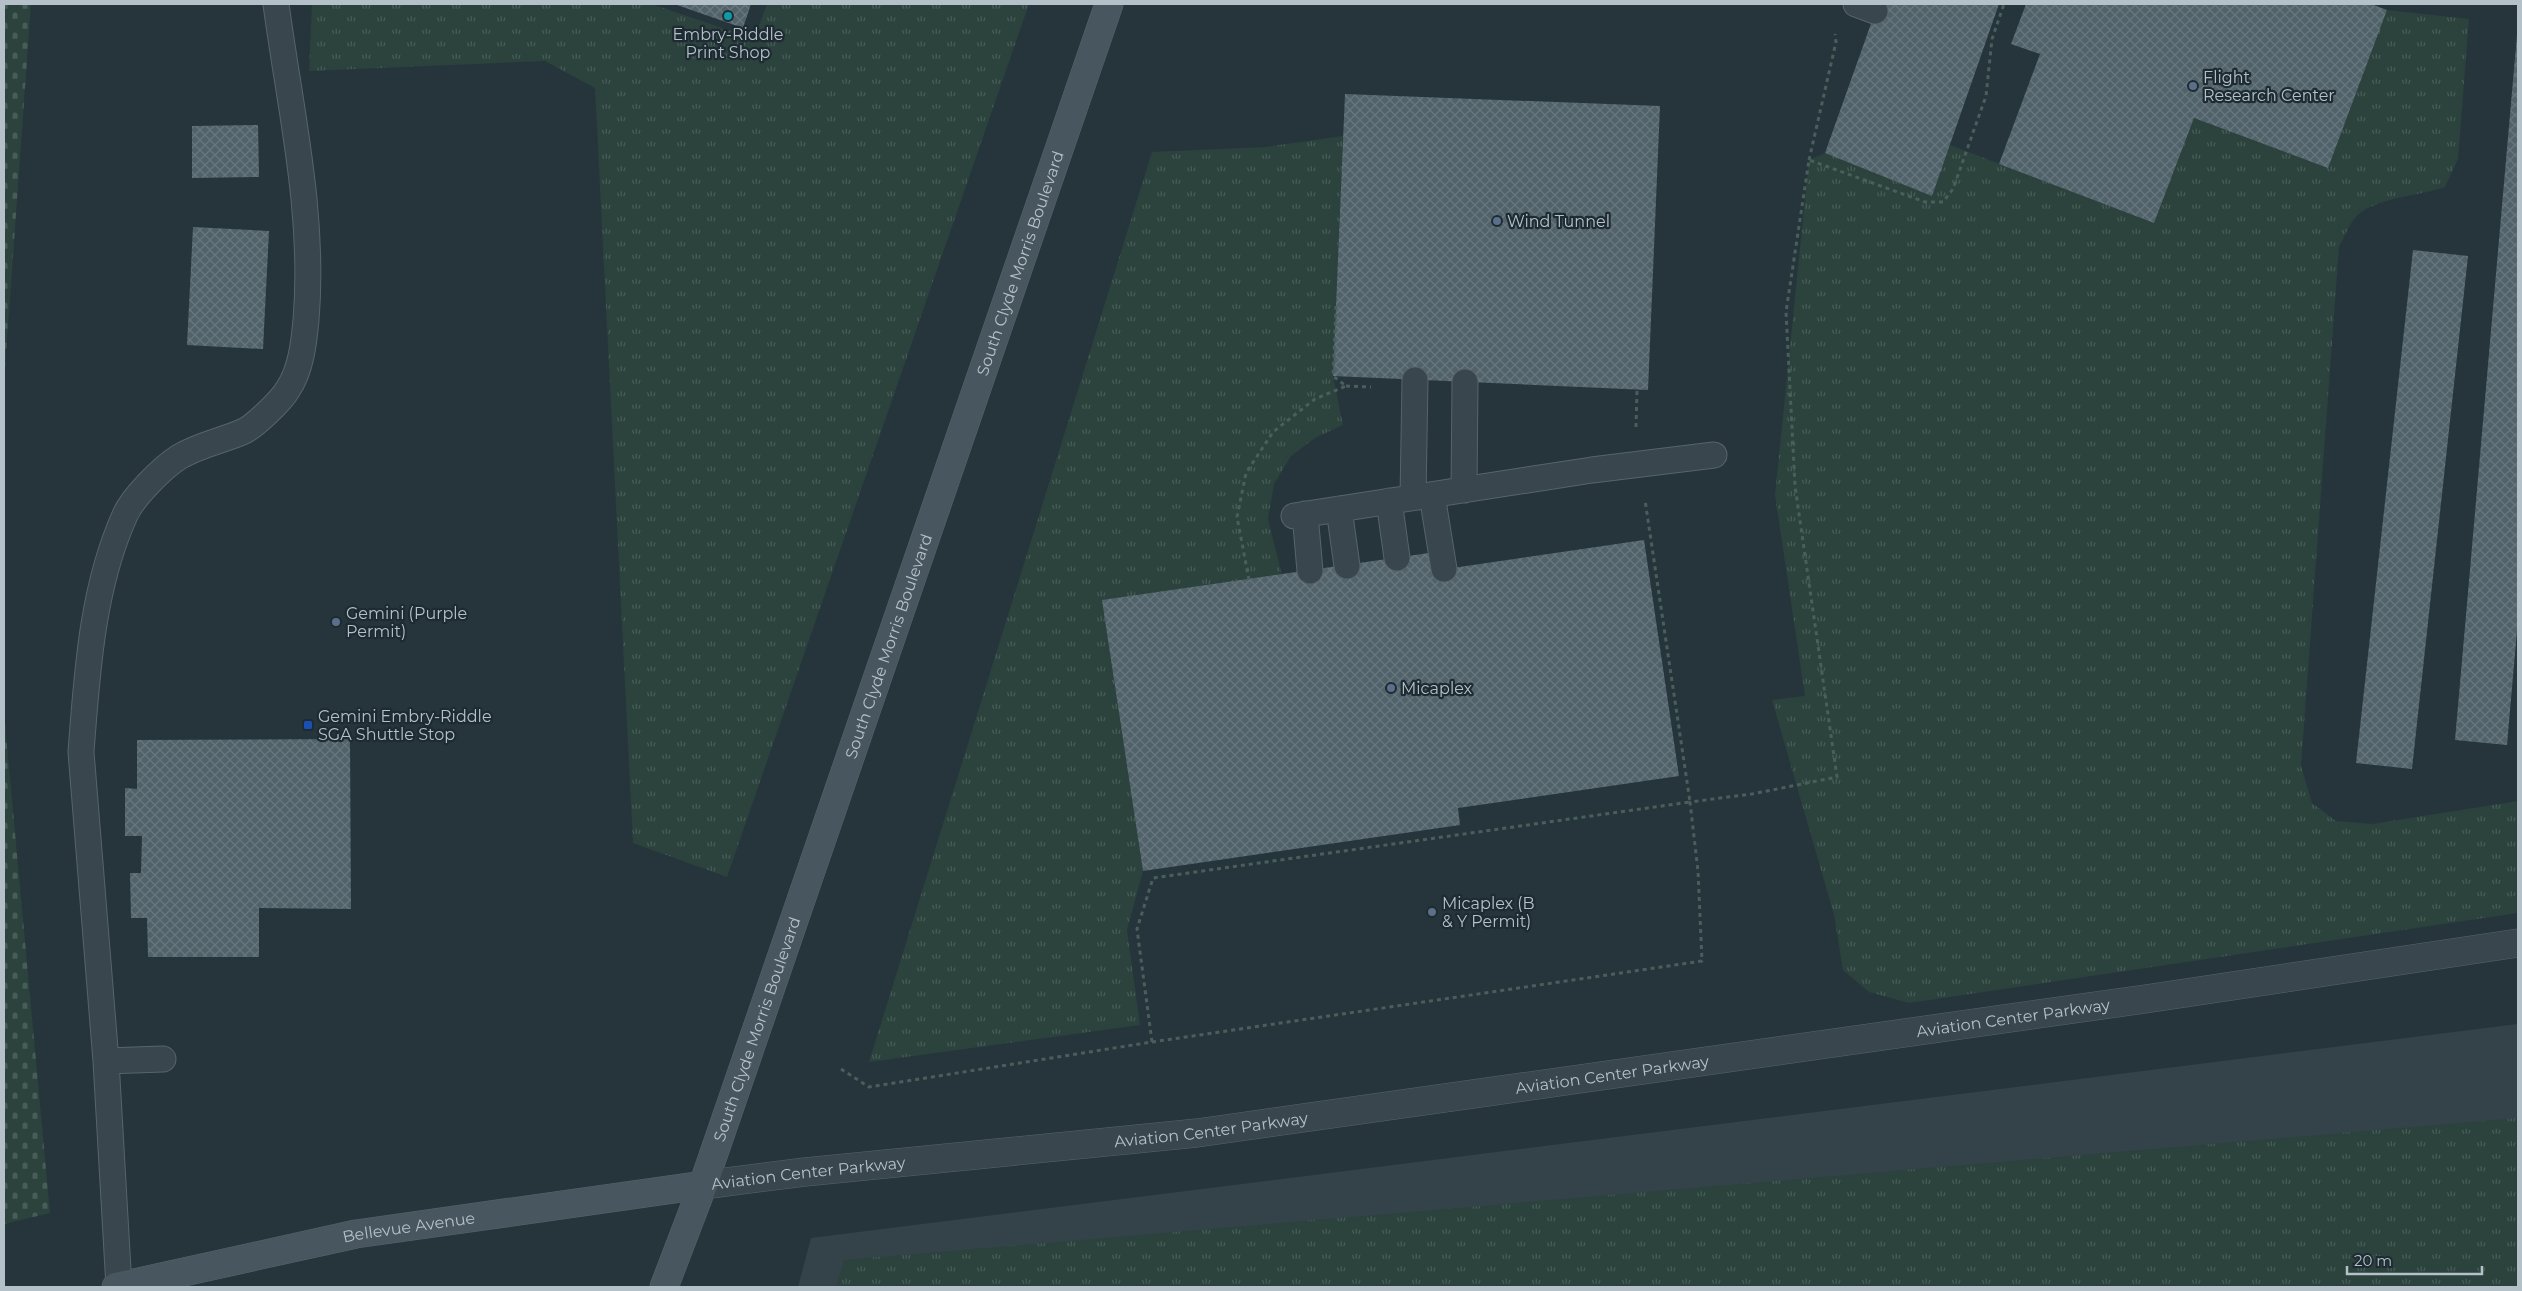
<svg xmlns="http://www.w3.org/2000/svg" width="2522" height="1291" viewBox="0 0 2522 1291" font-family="Montserrat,sans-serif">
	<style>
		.airport { fill: #34424a }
		.grass { fill: url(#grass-tufts) }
		.cemetery { fill: url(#cemetery-stones) }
		.building { fill: url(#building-cross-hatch) }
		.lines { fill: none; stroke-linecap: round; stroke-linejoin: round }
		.lane-casing { stroke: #57646b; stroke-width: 27 }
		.street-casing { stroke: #57646b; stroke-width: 29 }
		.secondary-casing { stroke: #57646b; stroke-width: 29 }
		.path { stroke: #4a5f5b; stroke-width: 3; stroke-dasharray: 4 4; stroke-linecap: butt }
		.lane { stroke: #39464d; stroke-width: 25 }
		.street { stroke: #39464d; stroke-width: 28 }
		.secondary { stroke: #48565f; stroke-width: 28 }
		.culture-dot { fill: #0f9aa8; stroke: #1e2b32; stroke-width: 2 }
		.service-dot { fill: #5c6f8a; stroke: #1e2b32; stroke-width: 2 }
		.transit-dot { fill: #1a4fb4; stroke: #1e2b32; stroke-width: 2 }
		.labels { text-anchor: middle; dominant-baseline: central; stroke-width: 4.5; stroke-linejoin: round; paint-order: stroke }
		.poi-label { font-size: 16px; fill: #b5c1c8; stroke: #1e2b32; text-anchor: start }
		.street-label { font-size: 16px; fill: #b5c1c8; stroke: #1e2b32 }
	</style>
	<defs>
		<pattern id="grass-tufts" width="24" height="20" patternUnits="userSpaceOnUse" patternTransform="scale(1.25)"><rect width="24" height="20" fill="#2b423d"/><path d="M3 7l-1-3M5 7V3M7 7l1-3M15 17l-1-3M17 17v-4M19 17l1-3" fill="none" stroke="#485c58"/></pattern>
		<pattern id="cemetery-stones" width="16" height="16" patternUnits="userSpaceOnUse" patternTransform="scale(1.25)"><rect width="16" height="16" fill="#2b423d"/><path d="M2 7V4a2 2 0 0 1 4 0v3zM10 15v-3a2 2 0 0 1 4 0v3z" fill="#485c58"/></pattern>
		<pattern id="building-cross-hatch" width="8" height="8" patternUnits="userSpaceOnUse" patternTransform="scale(1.25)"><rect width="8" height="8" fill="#51626a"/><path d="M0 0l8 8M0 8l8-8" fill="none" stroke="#68777e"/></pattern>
	</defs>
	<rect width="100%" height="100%" fill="#26353c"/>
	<path class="airport" d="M2518,1024V1287H798L811,1238Z"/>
	<path class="grass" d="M312,4H652L754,39L767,4H1029L727,877L633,843L595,88L545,61L309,71Z
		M2387,10L2469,19L2458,159L2445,187C2420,196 2370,198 2354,219C2348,227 2344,238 2339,247L2301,766L2312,803L2336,821L2372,824L2518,801V913L1909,1003L1869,992L1843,970L1834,915L1772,700L1805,696L1775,495L1809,160L1825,153L1931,195L1950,145L2154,223L2194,118L2328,167Z
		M1343,136L1333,376L1343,425L1315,438L1291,456L1274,484L1268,519L1282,575L1103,601L1143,871L1127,930L1140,1025L869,1062L1152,152L1265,147Z
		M2518,1118V1287H836L844,1260Z"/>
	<path class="cemetery" d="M4,4H31L4,382Z
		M4,713L50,1213L4,1224Z"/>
	<path class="building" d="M674,4H751L743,28Z
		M1878,4H1999L1932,196L1825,153Z
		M2026,4H2371L2387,10L2328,168L2194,118L2154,223L1999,164L2040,54L2011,44Z
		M2517,35L2518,619L2507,745L2455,740Z
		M1345,94L1660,106L1648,390L1333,376Z
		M258,125L259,177L192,178V126Z
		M193,227L269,231L263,349L187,345Z
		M2413,250L2468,256L2412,769L2356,763Z
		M1644,540L1679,776L1458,808L1460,825L1143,871L1102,600L1429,553L1432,571Z
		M350,739L351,909L259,908V957H148L147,918H131L130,873H141L142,836H125V788L137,789V740Z"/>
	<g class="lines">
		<g class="lane-casing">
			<path id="lane" d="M1856,4L1875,11
				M1464,490L1465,382
				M1432,495L1444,569
				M1413,497L1415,380
				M1389,501L1397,558
				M1339,509L1347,566
				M1305,514L1310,571
				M1294,516L1592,470L1714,455
				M106,1061L163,1059
				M119,1287L106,1061L81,752C87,673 92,588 125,515C133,497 162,468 179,457C199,445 221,441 242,432C253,428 282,400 288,389C301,370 304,342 306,320C315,213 290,109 276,4"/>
		</g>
		<g class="street-casing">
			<g id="street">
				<path id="s1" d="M703,1185L805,1172L1197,1133L2152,998L2518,943"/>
			</g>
		</g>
		<g class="secondary-casing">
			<g id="secondary">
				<path id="s2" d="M116,1287L356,1234L703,1185"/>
				<path id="s3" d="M664,1287L703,1185L1109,4"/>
			</g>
		</g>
		<path class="path" d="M1809,160L1836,42L1835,34
			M1346,386L1371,387
			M1636,427L1637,390
			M1249,580L1237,517L1246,473L1273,432L1315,399L1346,386L1333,376L1336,306
			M1152,1042L1702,961L1698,871L1690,802L1752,794L1837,777L1795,486L1786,312L1809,160L1925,202H1943L1953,189L1986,96L1992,39L2004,4
			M841,1069L869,1087L1152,1042L1137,929L1153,878L1690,802L1645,500"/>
		<use href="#lane" class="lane"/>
		<use href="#street" class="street"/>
		<use href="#secondary" class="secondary"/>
	</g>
	<circle class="culture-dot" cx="728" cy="16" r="5"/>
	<g class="service-dot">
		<circle cx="2193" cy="86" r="5"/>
		<circle cx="1497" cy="221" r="5"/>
		<circle cx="336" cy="622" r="5"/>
		<circle cx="1391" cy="688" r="5"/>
		<circle cx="1432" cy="912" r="5"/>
	</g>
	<rect class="transit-dot" x="303" y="720" width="10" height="10" rx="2.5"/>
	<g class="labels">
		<g class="poi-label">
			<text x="728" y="34" text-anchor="middle">Embry-Riddle<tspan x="728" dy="18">Print Shop</tspan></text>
			<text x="2203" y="77">Flight<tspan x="2203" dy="18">Research Center</tspan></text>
			<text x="1507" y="221">Wind Tunnel</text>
			<text x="346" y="613">Gemini (Purple<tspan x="346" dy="18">Permit)</tspan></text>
			<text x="1401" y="688">Micaplex</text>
			<text x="318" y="716">Gemini Embry-Riddle<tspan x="318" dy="18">SGA Shuttle Stop</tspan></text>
			<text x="1442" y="903">Micaplex (B<tspan x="1442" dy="18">&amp; Y Permit)</tspan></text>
		</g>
		<g class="street-label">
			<text stroke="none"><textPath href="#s3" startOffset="1084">South Clyde Morris Boulevard</textPath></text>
			<text stroke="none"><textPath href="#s3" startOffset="679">South Clyde Morris Boulevard</textPath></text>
			<text stroke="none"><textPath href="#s1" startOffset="1321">Aviation Center Parkway</textPath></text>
			<text stroke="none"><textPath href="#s3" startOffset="274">South Clyde Morris Boulevard</textPath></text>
			<text stroke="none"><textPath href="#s1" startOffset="916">Aviation Center Parkway</textPath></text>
			<text stroke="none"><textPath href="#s1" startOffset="511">Aviation Center Parkway</textPath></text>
			<text stroke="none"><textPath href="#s1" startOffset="106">Aviation Center Parkway</textPath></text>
			<text stroke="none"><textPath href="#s2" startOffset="299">Bellevue Avenue</textPath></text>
		</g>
	</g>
	<rect width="2522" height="1291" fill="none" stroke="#b5c1c8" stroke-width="10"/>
	<path d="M2347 1266v8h135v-8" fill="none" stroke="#b5c1c8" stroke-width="2.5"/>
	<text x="2354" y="1266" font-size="15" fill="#b5c1c8" stroke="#1e2b32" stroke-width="4" paint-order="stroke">20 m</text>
</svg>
